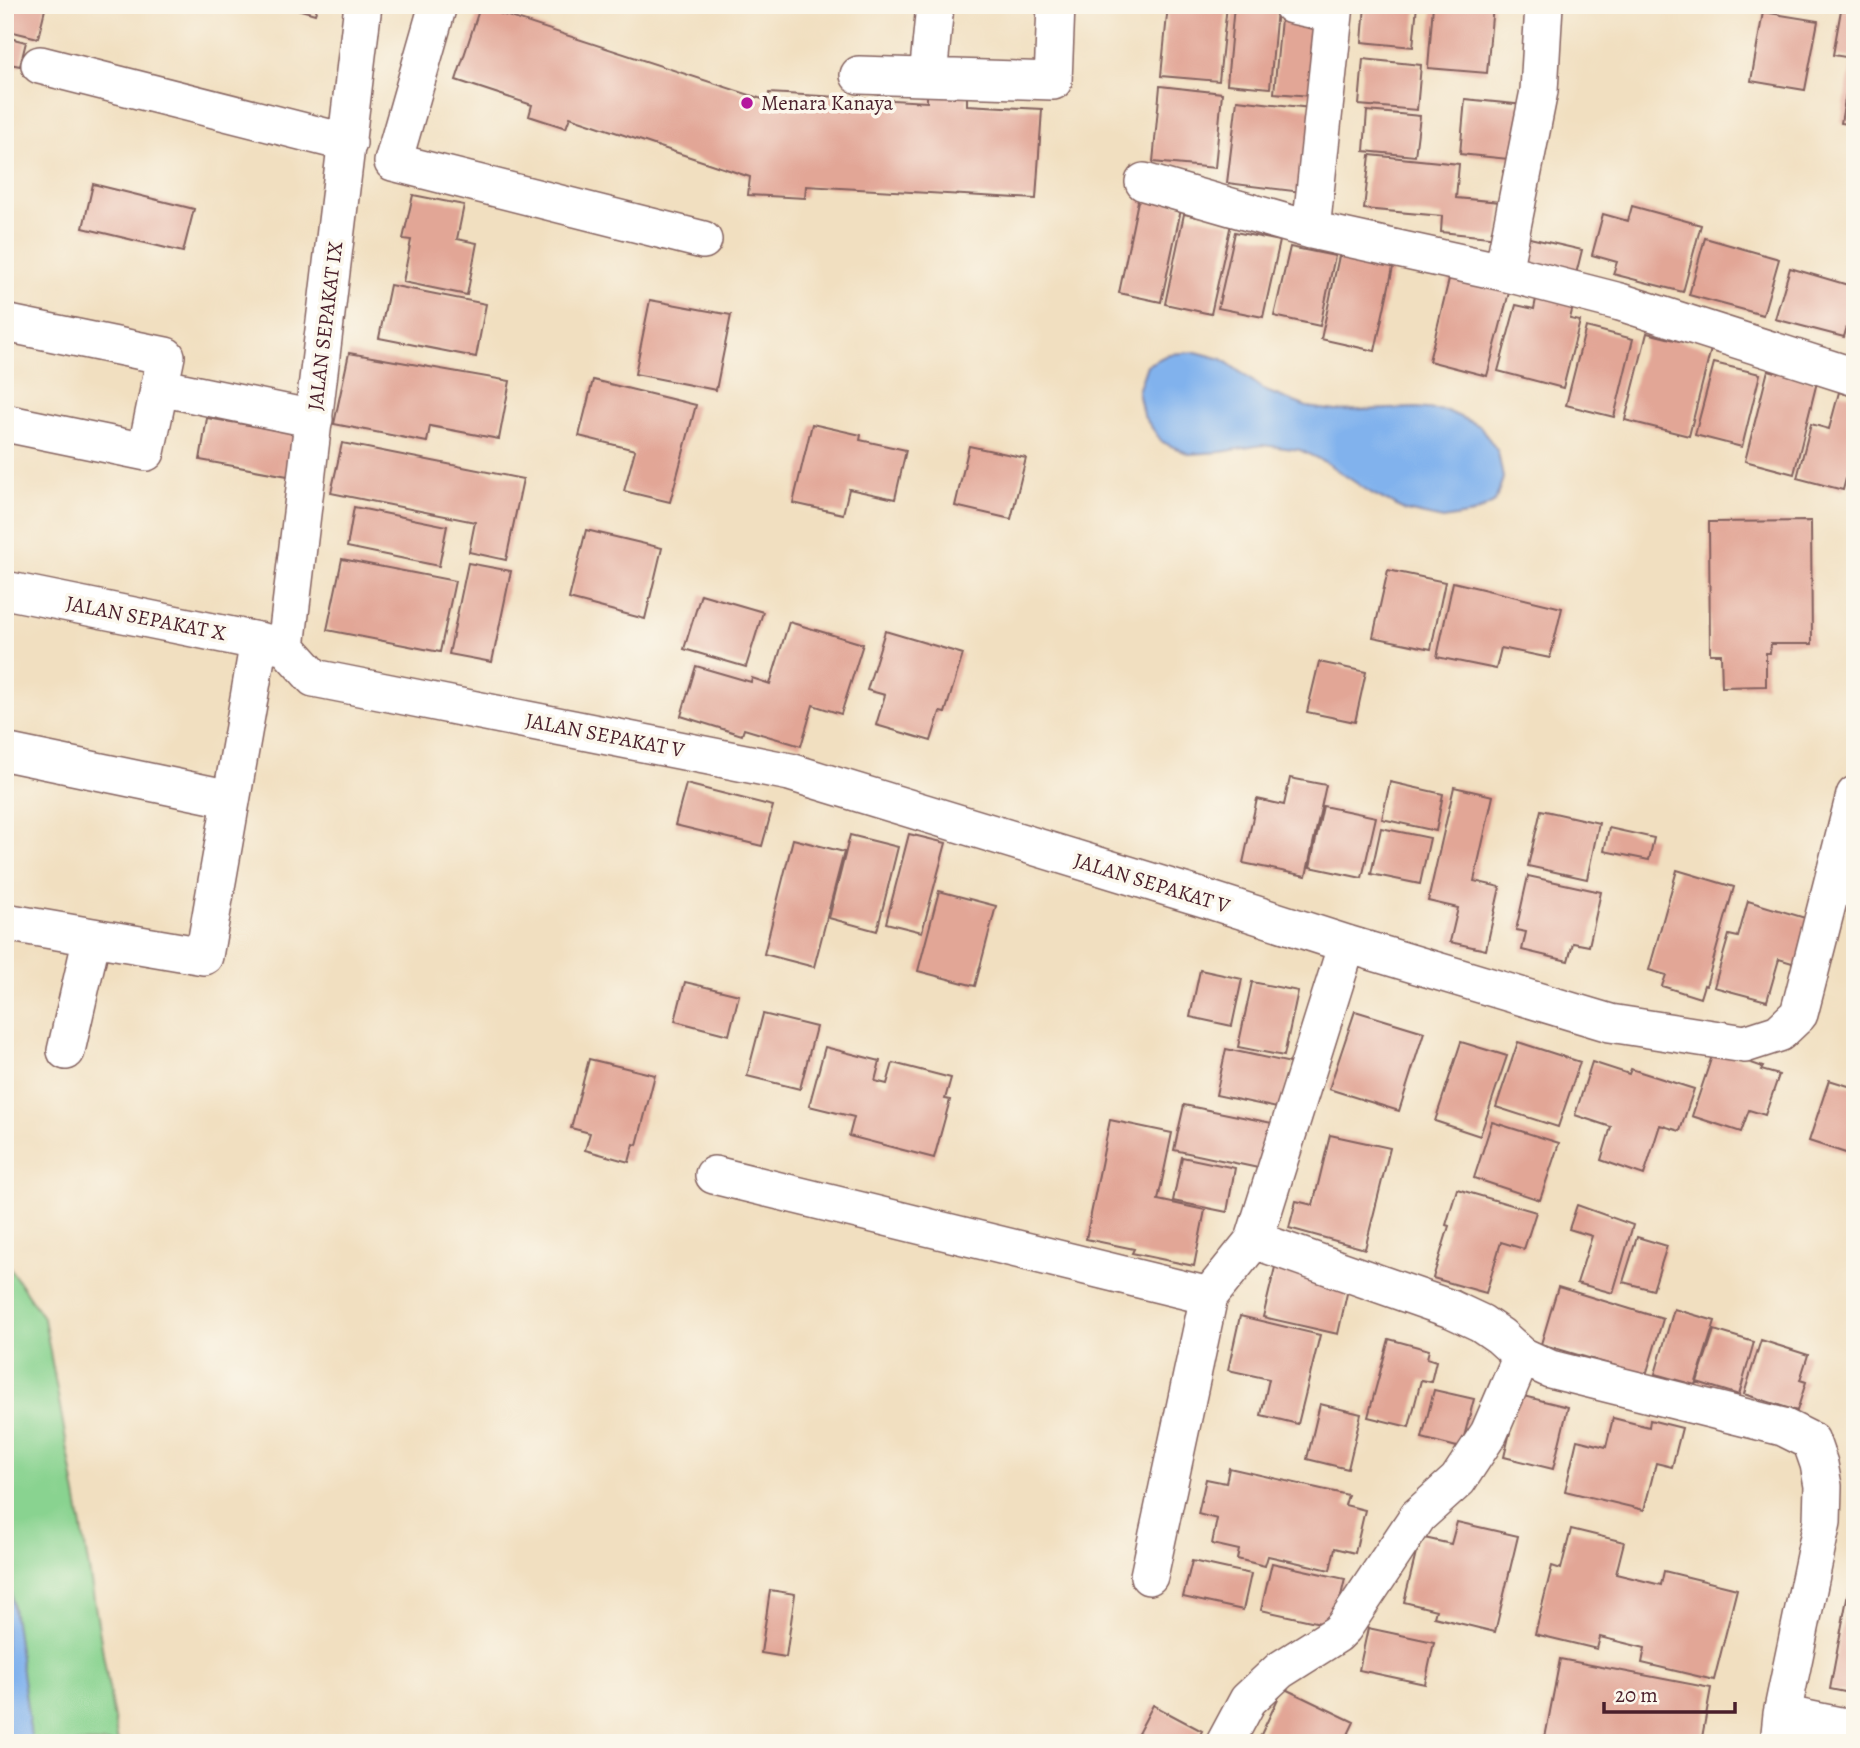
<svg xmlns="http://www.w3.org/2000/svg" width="1860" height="1748" viewBox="0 0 1860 1748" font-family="Alegreya,serif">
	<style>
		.green { fill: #89d390; stroke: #6a795e; stroke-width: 2 }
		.water { fill: #81b2ed; stroke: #66688c; stroke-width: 2 }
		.building { fill: #e2a696 }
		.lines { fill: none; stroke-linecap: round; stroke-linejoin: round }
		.street-casing { stroke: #84625f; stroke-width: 40 }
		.street { stroke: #fff; stroke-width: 37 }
		.poi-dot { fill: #b5179e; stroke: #fbf7ec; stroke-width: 2.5 }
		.labels { text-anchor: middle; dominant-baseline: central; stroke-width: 7; stroke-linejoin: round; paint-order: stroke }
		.poi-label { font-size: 21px; fill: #4a1f2b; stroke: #fbf7ec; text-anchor: start }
		.street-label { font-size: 21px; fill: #4a1f2b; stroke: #fbf7ec }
	</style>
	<rect width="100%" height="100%" fill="#fbf7ec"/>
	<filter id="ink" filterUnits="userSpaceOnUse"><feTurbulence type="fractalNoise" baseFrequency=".0143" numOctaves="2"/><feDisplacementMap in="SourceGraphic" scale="14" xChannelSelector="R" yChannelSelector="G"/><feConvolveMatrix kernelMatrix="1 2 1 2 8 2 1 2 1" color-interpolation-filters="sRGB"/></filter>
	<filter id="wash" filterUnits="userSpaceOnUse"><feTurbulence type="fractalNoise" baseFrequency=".00686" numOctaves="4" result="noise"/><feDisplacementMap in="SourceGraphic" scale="28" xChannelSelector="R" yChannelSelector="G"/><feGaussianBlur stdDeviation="1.57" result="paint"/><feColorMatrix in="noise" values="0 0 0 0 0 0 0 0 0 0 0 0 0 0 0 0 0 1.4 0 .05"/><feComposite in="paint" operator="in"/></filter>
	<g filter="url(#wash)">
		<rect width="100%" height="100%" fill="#f1dfc0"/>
		<path class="green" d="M5,1261L44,1319L82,1528L118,1743H5Z"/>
		<path class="water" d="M1196,352L1222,359L1266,391L1307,407L1336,411L1416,408L1447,411L1480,426L1498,452L1503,478L1495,502L1473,514L1443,519L1406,511L1371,493L1325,462L1300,450L1262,445L1221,452L1189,454L1162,442L1143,415L1138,391L1147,365L1169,354Z
			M5,1550L32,1743H5Z"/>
		<g id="blocks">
			<path class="building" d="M5,5H46L38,38L5,30Z
				M283,5H318L315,14Z
				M1168,5H1227L1219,81L1161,76Z
				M1234,5L1277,9L1270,88L1227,84Z
				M1365,5H1417L1413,47L1362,42Z
				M1433,5H1493L1487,73L1428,68Z
				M480,7L768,101L769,93L927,102V93L967,95V105L1042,109L1036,199L806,186L805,198L748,195L750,177L570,117L566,128L529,116L532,105L456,80Z
				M1841,10L1855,12V125L1841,123L1852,58L1833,55Z
				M1763,12L1818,21L1805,90L1751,81Z
				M1281,19L1331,25L1324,97L1274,93Z
				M5,37L26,42L20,66L5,63Z
				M1363,59L1421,65L1417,110L1359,105Z
				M1160,86L1222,93L1215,168L1153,162Z
				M1465,99L1524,105L1518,160L1460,154Z
				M1237,100L1320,109L1310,193L1227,183Z
				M1367,111L1420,116L1415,156L1364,151Z
				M1370,155L1459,164L1456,198L1501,202L1498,238L1441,232L1442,216L1364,209Z
				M93,184L194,209L183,252L83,228Z
				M413,195L464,205L457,239L477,243L467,295L403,282L411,240L403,239Z
				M1139,196L1182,205L1161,302L1119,293Z
				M1632,206L1701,225L1683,292L1613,274L1617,262L1592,255L1603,214L1628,221Z
				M1184,214L1231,224L1211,314L1165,304Z
				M1235,232L1280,241L1263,317L1218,308Z
				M1521,236L1582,250L1575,278L1514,264Z
				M1705,238L1779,259L1763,315L1689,295Z
				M1290,247L1335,256L1320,326L1274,316Z
				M1341,247L1395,258L1375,351L1321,339Z
				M1452,267L1512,281L1487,376L1429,361Z
				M1790,268L1855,287V298L1844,337L1775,319Z
				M390,285L486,304L476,357L379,338Z
				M1538,289L1575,298L1570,319L1580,321L1563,388L1498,371L1516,305L1534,309Z
				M650,300L731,315L716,390L635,374Z
				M1586,327L1633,339L1614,417L1566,405Z
				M1647,333L1711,349L1689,436L1625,420Z
				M349,353L510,381L499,439L430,426L427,442L334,424Z
				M1714,363L1760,374L1742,447L1695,435Z
				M1768,370L1817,382L1794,474L1745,461Z
				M593,380L696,405L670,502L624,491L635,450L579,436Z
				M1839,392L1855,397V423L1852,435H1855V444L1843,490L1797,478L1811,424L1829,429Z
				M207,418L296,433L288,476L200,460Z
				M812,424L861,435L860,440L906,450L895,499L849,489L843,514L793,503Z
				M342,443L523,479L506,560L469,552L475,522L331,493Z
				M969,446L1026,458L1011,519L955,506Z
				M354,507L447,526L439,566L347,547Z
				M1811,521L1812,644H1771L1770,653H1766V686L1722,687L1721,654H1710L1709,522Z
				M586,530L662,548L645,619L569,599Z
				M342,559L455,581L440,652L327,630Z
				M468,563L511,571L492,662L449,654Z
				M1388,570L1445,582L1431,649L1373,637Z
				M1453,582L1562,608L1550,658L1501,648L1496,669L1437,657Z
				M701,594L763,612L746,667L684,649Z
				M789,622L863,644L841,714L813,705L801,746L744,729L742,735L681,716L696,666L751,682L752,678L770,684Z
				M885,631L963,654L945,713L940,712L931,741L876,725L885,695L867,690Z
				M1319,662L1366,672L1355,722L1307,712Z
				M1290,778L1326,785L1306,876L1243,863L1257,799L1284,805Z
				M1390,782L1443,794L1436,831L1382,819Z
				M686,784L773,806L762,846L675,825Z
				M1454,787L1493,796L1474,881L1500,887L1486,950L1450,942L1458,908L1428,901Z
				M1323,806L1376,817L1362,878L1310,867Z
				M1541,810L1599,823L1587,879L1528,866Z
				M1381,828L1430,838L1420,884L1371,874Z
				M1609,828L1654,838L1649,860L1604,851Z
				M909,834L946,843L922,932L886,923Z
				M850,835L898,847L877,931L829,918Z
				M793,839L844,852L814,967L764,954Z
				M1677,870L1734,887L1706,986L1704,985L1700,998L1662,986L1666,975L1649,970Z
				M1528,876L1601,892L1589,946L1573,943L1568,961L1522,950L1526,932L1516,930Z
				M939,891L996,906L975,986L918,971Z
				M1748,901L1815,921L1802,966L1779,959L1767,1001L1714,987L1729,935L1738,937Z
				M1200,970L1242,979L1232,1026L1190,1017Z
				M685,982L739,995L729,1035L675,1021Z
				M1252,982L1298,991L1284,1056L1238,1047Z
				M1355,1011L1424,1032L1399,1111L1329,1089Z
				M763,1014L816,1027L800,1089L747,1076Z
				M1461,1042L1507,1056L1480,1136L1435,1121Z
				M1518,1042L1580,1062L1558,1127L1496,1107Z
				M825,1047L880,1061L875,1081L887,1084L893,1063L951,1078L945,1099L950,1100L934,1158L849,1136L854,1117L809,1106Z
				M1226,1049L1291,1063L1282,1109L1216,1095Z
				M1714,1050L1763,1067L1761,1070L1779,1075L1765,1115L1749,1110L1741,1132L1692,1116Z
				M589,1059L655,1075L637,1145L634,1144L629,1162L585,1150L590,1133L571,1128Z
				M1592,1062L1629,1074L1631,1069L1694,1089L1680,1131L1660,1125L1644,1175L1601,1160L1611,1127L1575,1115Z
				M1829,1080L1855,1088V1156L1809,1141Z
				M1184,1105L1272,1123L1263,1169L1174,1150Z
				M1110,1120L1172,1133L1158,1200L1205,1210L1194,1266L1132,1253L1134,1249L1086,1239Z
				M1492,1122L1559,1143L1540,1200L1474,1178Z
				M1330,1135L1390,1148L1365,1249L1289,1228L1296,1201L1313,1205Z
				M1182,1157L1235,1168L1227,1212L1173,1201Z
				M1457,1189L1536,1212L1524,1249L1501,1242L1486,1293L1433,1278L1449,1226L1446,1225Z
				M1577,1205L1633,1225L1613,1293L1577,1283L1592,1236L1569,1229Z
				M1637,1237L1667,1246L1653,1290L1623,1282Z
				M1276,1263L1350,1280L1338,1334L1263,1317Z
				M1558,1287L1663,1319L1646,1375L1541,1344Z
				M1674,1309L1715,1321L1695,1385L1655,1374Z
				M1240,1316L1320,1335L1298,1424L1261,1415L1269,1379L1228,1370Z
				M1714,1330L1754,1342L1739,1395L1697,1382Z
				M1389,1339L1429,1350L1427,1358L1436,1361L1431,1382L1421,1380L1409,1427L1368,1417Z
				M1761,1340L1808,1355L1800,1380L1806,1382L1797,1411L1744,1394Z
				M1434,1390L1474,1399L1461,1448L1422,1438Z
				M1519,1395L1568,1407L1553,1469L1504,1457Z
				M1320,1404L1361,1414L1348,1469L1307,1459Z
				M1613,1418L1649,1427L1650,1420L1682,1428L1672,1467L1656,1463L1644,1510L1565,1491L1577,1440L1606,1447Z
				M1229,1468L1348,1495L1345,1505L1365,1510L1355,1553L1335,1548L1330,1570L1268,1556L1265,1566L1237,1559L1239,1550L1212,1544L1217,1519L1198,1514L1206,1479L1226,1483Z
				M1457,1522L1518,1536L1495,1632L1434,1617L1436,1610L1404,1602L1420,1537L1451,1544Z
				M1571,1529L1624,1542L1616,1574L1661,1585L1664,1571L1737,1589L1714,1680L1642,1663L1645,1648L1600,1637L1597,1649L1535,1634L1552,1566L1561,1569Z
				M1192,1561L1251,1574L1243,1610L1183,1597Z
				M1272,1563L1345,1579L1334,1626L1261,1610Z
				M1853,1566L1855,1668L1850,1693L1830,1689Z
				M770,1590L795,1594L786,1657L761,1653Z
				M1368,1628L1434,1642L1425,1684L1359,1670Z
				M1560,1659L1711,1688L1701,1743H1544Z
				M1283,1688L1354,1722L1344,1743H1257Z
				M1153,1705L1202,1731L1196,1743H1133Z"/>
		</g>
	</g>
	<g filter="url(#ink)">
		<use href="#blocks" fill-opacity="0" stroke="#84625f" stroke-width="2"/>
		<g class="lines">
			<g class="street-casing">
				<path id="street" d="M438,5L393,162L703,240
					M1292,5L1334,14
					M40,65L348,143
					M859,75L1053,81L1056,5
					M928,77L935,5
					M1144,182L1311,230L1503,272L1620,302L1855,377
					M1311,230L1335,5
					M1503,272L1539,91L1544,5
					M5,323L166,356L146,452L5,423
					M159,387L314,419
					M5,590L282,646
					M286,647L314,678L790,772L1207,899L1347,944L1610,1023L1745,1044L1779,1033L1799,1014L1855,795
					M286,647L363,5
					M5,752L231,799
					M5,922L204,956L259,641
					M66,1051L92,937
					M714,1175L1209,1296
					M1254,1240L1451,1309L1481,1323L1500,1336L1522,1356L1550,1369L1783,1427L1811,1441L1819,1464L1823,1486L1822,1522L1782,1714
					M1149,1576L1209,1296L1254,1240L1347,944
					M1225,1743L1248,1700L1280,1670L1337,1634L1344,1627L1418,1516L1458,1480L1489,1433L1522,1356
					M1779,1743L1782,1714L1855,1729"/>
			</g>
			<use href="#street" class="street"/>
		</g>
	</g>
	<circle class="poi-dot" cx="747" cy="103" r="7"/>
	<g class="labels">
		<g class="poi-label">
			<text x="761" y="103">Menara Kanaya</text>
		</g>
		<g class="street-label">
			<text transform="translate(325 326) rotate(-83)">JALAN SEPAKAT IX</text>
			<text transform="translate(146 618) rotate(11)">JALAN SEPAKAT X</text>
			<text transform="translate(605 735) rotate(11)">JALAN SEPAKAT V</text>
			<text transform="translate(1152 883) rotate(17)">JALAN SEPAKAT V</text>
		</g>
	</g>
	<rect width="1860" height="1748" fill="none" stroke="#fbf7ec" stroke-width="28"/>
	<path d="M1604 1702v10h131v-10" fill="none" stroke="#4a1f2b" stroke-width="3.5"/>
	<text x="1615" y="1702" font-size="21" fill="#4a1f2b" stroke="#fbf7ec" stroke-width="5" paint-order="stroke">20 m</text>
</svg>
